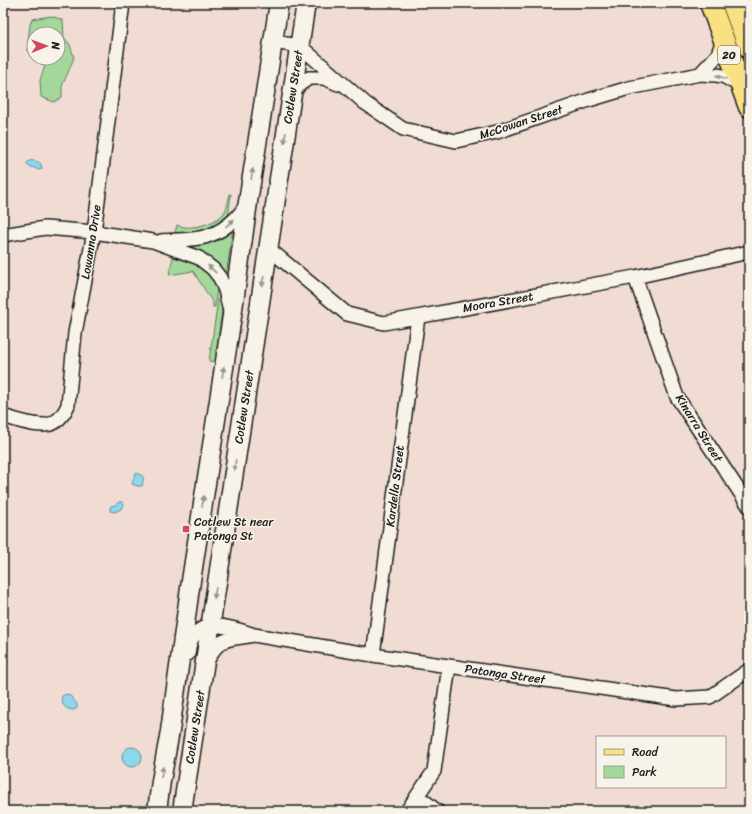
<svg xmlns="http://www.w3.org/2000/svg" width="752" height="814" viewBox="0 0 752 814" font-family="Sriracha,sans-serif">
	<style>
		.green { fill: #a4d89b; stroke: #607a5c }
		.water { fill: #8dd8ed; stroke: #608d99 }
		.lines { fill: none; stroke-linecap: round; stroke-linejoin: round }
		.minor-casing { stroke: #1c1c1c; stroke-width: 16 }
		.secondary-casing { stroke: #1c1c1c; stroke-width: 21 }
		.primary-casing { stroke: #1c1c1c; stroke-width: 23 }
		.minor { stroke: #f7f3e8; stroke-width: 13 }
		.secondary { stroke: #f7f3e8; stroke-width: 18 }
		.primary { stroke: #f9e181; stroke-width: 20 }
		.oneway { fill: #94928c }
		.poi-dot { fill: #d1495b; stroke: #f7f3e8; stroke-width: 1.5 }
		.labels { text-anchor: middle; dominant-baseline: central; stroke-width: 3; stroke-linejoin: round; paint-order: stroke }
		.shield { fill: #f7f3e8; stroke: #5e5c59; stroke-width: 1 }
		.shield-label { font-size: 11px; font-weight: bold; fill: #1c1c1c }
		.street-label { font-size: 12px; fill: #1c1c1c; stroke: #f7f3e8 }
		.poi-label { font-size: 12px; fill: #1c1c1c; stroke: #f7f3e8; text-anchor: start }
	</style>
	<rect width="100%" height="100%" fill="#f1dcd4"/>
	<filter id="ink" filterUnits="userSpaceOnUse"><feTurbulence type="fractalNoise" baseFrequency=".025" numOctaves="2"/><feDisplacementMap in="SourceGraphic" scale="8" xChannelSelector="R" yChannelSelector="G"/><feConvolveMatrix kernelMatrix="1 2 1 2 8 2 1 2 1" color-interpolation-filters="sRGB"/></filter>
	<g filter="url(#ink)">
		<path class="green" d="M51,16L63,20L64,37L70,45L74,57L70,68L62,86V97L54,102L41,97L40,80L45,66L40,58H58V34H34V54L27,50L30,25L32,19Z
			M3,65L7,70L4,93V100L3,104Z
			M230,194H231L228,218L222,224L203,233L184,234L175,232L177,225C189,231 216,224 224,213C228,207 228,200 230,194Z
			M233,228L226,276C217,263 205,252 189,248V245C209,244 218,240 233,228Z
			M173,257C194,262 207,267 217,287L215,307H213V303L193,271L169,275Z
			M219,293L222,310L215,362L209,361Z"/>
		<path class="water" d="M29,161C33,160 38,161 41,164L42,169L38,170L35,168L28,166L27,163Z
			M136,473C145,476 144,477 142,486H138L132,484C132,481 135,478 135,474Z
			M119,502H122L124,504L121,509L115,512L110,511V509L111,506L115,505Z
			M68,694C71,696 74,701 77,704V708L74,710C66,710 60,704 62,696L64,695Z
			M122 757a10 10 0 1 1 20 0a10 10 0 1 1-20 0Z"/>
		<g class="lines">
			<g class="minor-casing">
				<path id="minor" d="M273,42L300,46L365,103L403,129L456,141L497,132L589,100L629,88L700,74L716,75L723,76L741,86
					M700,74L713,60L718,54L723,40
					M292,95L300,84L309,78H324L338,84
					M3,235L45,228L94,232L153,241L199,258L213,269L220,278L225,290L230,311
					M161,241C192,239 212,242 236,218C240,214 244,208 247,203
					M268,248L347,314L384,323L635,277L749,252
					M635,277L677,397L749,506
					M3,416C16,420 43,430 55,422C61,418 65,412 68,405L75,333L94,232L123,3
					M188,654C189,649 189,643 192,639C203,616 237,629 254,635L373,655L676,699L710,697L749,670
					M373,655L418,317
					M208,660C219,635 231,640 254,635
					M418,796L437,811
					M407,811L434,771L449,666"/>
			</g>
			<g class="secondary-casing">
				<path id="secondary" d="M157,811L161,781L170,731L191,581L232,316L248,202L279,3
					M182,811L306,3"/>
			</g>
			<g class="primary-casing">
				<path id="primary" d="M710,3L749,107
					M732,3L749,48"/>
			</g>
			<use href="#minor" class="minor"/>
			<use href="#secondary" class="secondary"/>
			<use href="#primary" class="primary"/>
		</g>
		<defs><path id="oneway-solid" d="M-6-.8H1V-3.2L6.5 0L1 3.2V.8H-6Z"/></defs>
		<g class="oneway">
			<use href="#oneway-solid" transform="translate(721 77) rotate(-161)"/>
			<use href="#oneway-solid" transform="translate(285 138) rotate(99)"/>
			<use href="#oneway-solid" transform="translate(252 174) rotate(-81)"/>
			<use href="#oneway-solid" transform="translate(230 223) rotate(-41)"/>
			<use href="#oneway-solid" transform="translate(212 269) rotate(-137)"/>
			<use href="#oneway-solid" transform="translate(263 281) rotate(99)"/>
			<use href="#oneway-solid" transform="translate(223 372) rotate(-81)"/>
			<use href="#oneway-solid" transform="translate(235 465) rotate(99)"/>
			<use href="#oneway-solid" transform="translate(203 501) rotate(-81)"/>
			<use href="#oneway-solid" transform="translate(215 593) rotate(99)"/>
			<use href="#oneway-solid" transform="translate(162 772) rotate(-80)"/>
		</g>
	</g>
	<rect class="poi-dot" x="182" y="525" width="8" height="8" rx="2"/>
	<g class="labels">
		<rect class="shield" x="718" y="46" width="22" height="18" rx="3"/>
		<g class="shield-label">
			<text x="729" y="55">20</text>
		</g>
		<g class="street-label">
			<text transform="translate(293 87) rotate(-81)">Cotlew Street</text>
			<text transform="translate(521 122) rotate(-18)">McCowan Street</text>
			<text transform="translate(91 242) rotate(-81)">Lowanna Drive</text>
			<text transform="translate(498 302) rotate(-10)">Moora Street</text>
			<text transform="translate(244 407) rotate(-81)">Cotlew Street</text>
			<text transform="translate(699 428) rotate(58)">Kinarra Street</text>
			<text transform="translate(395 486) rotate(-83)">Kardella Street</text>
			<text transform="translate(505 674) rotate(8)">Patonga Street</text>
			<text transform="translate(195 727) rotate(-81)">Cotlew Street</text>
		</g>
		<g class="poi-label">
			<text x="194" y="522">Cotlew St near<tspan x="194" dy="14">Patonga St</tspan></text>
		</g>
	</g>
	<rect width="752" height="814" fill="none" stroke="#f7f3e8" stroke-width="16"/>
	<rect x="8" y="8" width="736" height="798" fill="none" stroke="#1c1c1c" stroke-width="1.5" filter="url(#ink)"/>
	<rect x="596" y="736" width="130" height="52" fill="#f7f3e8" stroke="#9f9d96"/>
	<rect x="604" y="749" width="20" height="6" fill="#f9e181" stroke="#9f9d96"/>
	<text x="632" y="756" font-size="12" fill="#1c1c1c">Road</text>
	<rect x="604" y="766" width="20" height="12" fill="#a4d89b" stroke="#9f9d96"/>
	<text x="632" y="776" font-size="12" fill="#1c1c1c">Park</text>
	<g transform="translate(46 46) rotate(89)"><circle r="19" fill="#f7f3e8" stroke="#9f9d96"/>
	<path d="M0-3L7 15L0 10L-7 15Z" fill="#d1495b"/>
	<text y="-6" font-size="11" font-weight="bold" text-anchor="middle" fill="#1c1c1c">N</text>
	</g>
</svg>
